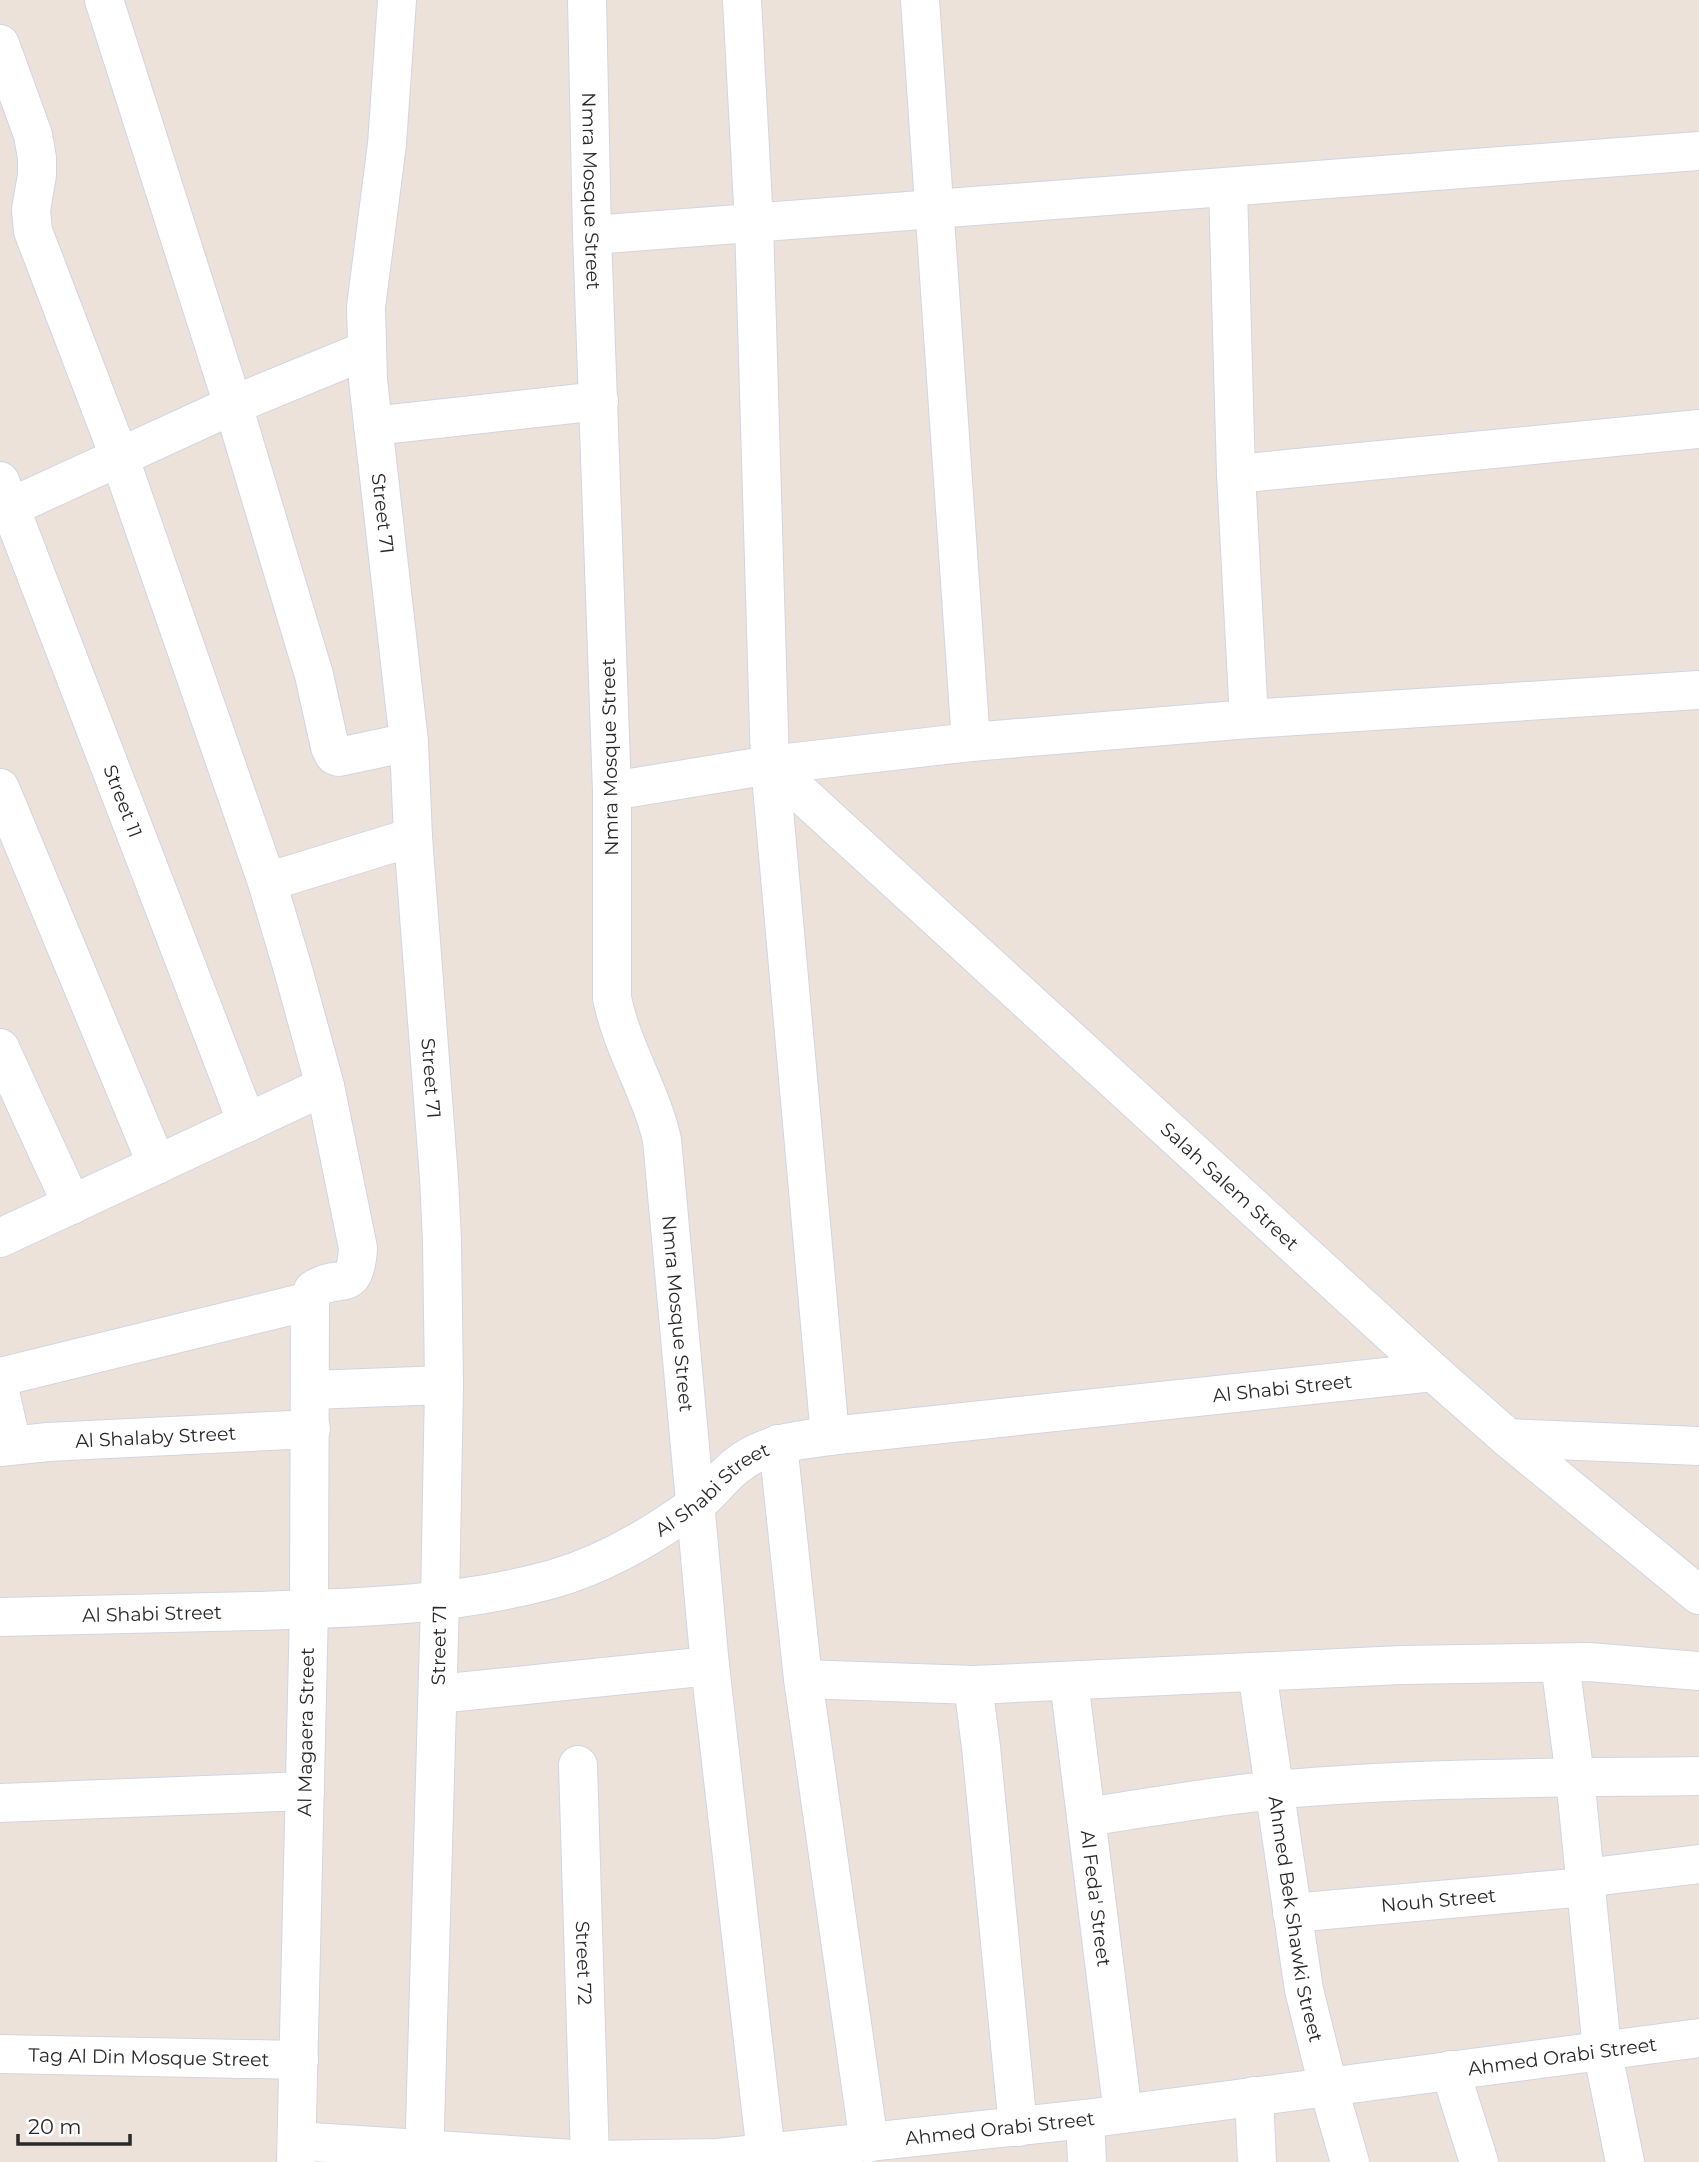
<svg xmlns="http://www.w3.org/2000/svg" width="1699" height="2162" viewBox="0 0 1699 2162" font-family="Montserrat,sans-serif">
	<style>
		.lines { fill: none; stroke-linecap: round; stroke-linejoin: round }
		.street-casing { stroke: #cfd5e4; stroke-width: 40 }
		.secondary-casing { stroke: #cfd5e4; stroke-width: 40 }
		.street { stroke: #fff; stroke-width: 38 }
		.secondary { stroke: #fff; stroke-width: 38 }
		.labels { text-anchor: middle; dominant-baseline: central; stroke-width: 5; stroke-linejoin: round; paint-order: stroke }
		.street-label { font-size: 19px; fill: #292929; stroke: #fff }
	</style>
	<rect width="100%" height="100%" fill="#ede2da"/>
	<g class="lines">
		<g class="street-casing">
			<g id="street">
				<path d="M104,0L233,405L314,675L330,747L334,755L339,757L409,742"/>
				<path id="s1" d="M397,0L387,144L366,307L368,380L409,742L413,837L439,1178L442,1241L444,1385L440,1602L424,2162"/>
				<path d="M742,0L754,223L770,765L830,1436"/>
				<path d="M920,0L971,742"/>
				<path d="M0,44L33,135L37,158V175L31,210L33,231L119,456L267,882L292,966L325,1086L358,1248C355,1297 340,1271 313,1290L310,1301L309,1610L296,2162"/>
				<path d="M1228,188L1236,474L1249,719"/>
				<path d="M592,235L1699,151"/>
				<path d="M373,426L599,401"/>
				<path d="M1236,474L1699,429"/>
				<path id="s2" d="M0,481L247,1123"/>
				<path d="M0,512L233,405L367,350"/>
				<path d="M770,765L971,742L1249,719L1699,690"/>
				<path d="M0,788L157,1165"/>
				<path id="s3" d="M612,791V998C622,1048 651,1091 662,1140L710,1666L767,2162"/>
				<path d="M267,882L413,837"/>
				<path d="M0,1048L72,1205"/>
				<path d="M0,1238L325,1086"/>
				<path d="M0,1377L310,1301"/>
				<path d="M311,1390L444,1385"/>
				<path d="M0,1392L12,1445"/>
				<path d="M1508,1438L1699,1446"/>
				<path d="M778,1444L803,1679L869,2143"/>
				<path id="s4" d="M0,1447L48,1442L311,1429"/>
				<path id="s5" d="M0,1617C85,1615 169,1613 254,1611C354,1608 456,1606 553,1579C605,1564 651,1537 694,1506C709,1495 721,1478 736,1466C763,1444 797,1440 830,1436L1433,1372"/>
				<path d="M1560,1663L1575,1777L1602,2049L1625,2162"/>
				<path id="s6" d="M1257,1672L1304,1990L1328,2086L1350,2162"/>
				<path d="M803,1679L973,1685L1402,1665L1589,1662L1699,1671"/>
				<path id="s7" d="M1069,1681L1123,2114"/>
				<path d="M973,1685L981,1747L1018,2127"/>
				<path d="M438,1694L710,1666"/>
				<path id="s8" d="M578,1765L590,2160"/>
				<path d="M0,1803L305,1791"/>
				<path d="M1086,1817C1149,1808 1212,1796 1275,1790C1416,1777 1558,1778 1699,1776"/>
				<path d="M1584,1878L1699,1864"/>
				<path id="s9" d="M1292,1913L1585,1887"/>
				<path id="s10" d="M0,2054L299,2060"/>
				<path d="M1450,2070L1479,2162"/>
				<path d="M1254,2096L1257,2162"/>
				<path d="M1085,2119L1087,2162"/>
				<path id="s11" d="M297,2141L590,2160L718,2158L1085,2119L1699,2038"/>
			</g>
		</g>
		<g class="secondary-casing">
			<g id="secondary">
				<path id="s12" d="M587,0L592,235L612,791L770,765L1433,1372L1508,1438L1699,1595"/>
			</g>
		</g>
		<use href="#street" class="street"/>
		<use href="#secondary" class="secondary"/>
	</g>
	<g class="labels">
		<g class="street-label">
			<text stroke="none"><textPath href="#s12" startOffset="191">Nmra Mosque Street</textPath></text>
			<text stroke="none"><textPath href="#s1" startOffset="516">Street 71</textPath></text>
			<text transform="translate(610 757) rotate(-91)">Nmra Mosque Street</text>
			<text stroke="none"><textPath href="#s2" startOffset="343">Street 11</textPath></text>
			<text stroke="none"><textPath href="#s1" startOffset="1083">Street 71</textPath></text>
			<text stroke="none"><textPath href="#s12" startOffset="1575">Salah Salem Street</textPath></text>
			<text stroke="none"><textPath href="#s3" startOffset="532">Nmra Mosque Street</textPath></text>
			<text stroke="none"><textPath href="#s5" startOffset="1328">Al Shabi Street</textPath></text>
			<text stroke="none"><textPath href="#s4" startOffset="156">Al Shalaby Street</textPath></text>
			<text stroke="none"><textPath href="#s5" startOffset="740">Al Shabi Street</textPath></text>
			<text stroke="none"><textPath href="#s5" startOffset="152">Al Shabi Street</textPath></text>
			<text transform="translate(439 1645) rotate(-89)">Street 71</text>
			<text transform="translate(306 1732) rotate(-89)">Al Magaera Street</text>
			<text stroke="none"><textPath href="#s7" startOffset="219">Al Feda' Street</textPath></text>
			<text stroke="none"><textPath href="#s9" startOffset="147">Nouh Street</textPath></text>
			<text stroke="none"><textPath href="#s6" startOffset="250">Ahmed Bek Shawki Street</textPath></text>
			<text stroke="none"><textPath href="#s8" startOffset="198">Street 72</textPath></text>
			<text stroke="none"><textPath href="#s11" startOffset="1272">Ahmed Orabi Street</textPath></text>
			<text stroke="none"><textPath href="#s10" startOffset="149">Tag Al Din Mosque Street</textPath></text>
			<text stroke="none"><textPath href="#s11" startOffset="705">Ahmed Orabi Street</textPath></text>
		</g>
	</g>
	<path d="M18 2134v10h112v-10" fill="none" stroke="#292929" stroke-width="3.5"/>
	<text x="28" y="2134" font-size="21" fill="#292929" stroke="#ffffff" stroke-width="5" paint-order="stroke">20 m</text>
</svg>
